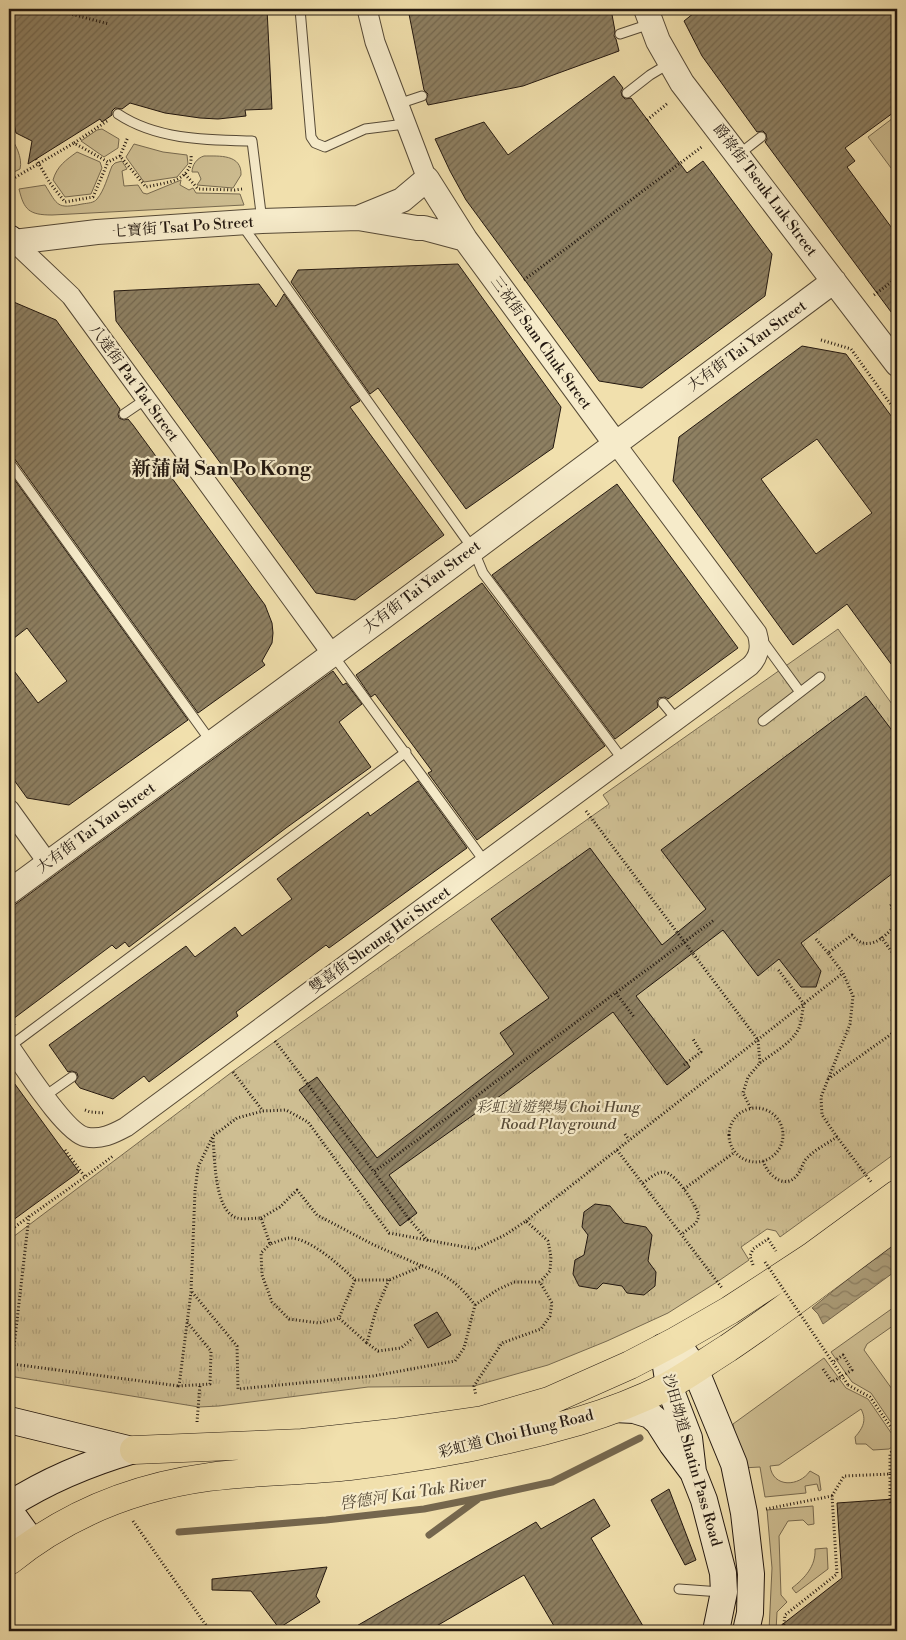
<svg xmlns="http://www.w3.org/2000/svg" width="906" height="1640" viewBox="0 0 906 1640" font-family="'Libre Bodoni','Noto Serif TC',serif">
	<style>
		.green { fill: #cebe92; stroke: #786b51 }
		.park { fill: url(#park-tufts); stroke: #786b51 }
		.water { fill: url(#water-waves); stroke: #75674e }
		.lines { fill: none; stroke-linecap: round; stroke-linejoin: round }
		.stream { stroke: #75674e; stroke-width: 7 }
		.building { fill: url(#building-hatch); stroke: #231810; fill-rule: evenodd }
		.service-casing { stroke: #564a37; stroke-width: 11 }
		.minor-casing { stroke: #564a37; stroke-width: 21 }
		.tertiary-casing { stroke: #564a37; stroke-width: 26 }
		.secondary-casing { stroke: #231810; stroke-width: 28 }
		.primary-casing { stroke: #231810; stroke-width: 29 }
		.path { stroke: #231810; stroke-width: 3; stroke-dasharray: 1 2.5; stroke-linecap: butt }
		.service { stroke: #f6ebca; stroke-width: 9 }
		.minor { stroke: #f6ebca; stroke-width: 19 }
		.tertiary { stroke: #f6ebca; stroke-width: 24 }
		.secondary { stroke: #f6ebca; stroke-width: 26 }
		.primary { stroke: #f1e0ad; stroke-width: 28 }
		.path-bridge { stroke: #231810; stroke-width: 3; stroke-dasharray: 1 2.5; stroke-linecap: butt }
		.labels { text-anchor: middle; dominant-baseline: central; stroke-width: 4.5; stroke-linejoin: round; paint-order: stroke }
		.street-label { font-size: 15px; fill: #231810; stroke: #f6ebca }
		.park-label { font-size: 15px; font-style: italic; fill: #564a37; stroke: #f6ebca }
		.water-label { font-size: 16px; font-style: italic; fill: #594d3a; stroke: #f6ebca }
		.district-label { font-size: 20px; font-weight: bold; fill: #231810; stroke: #f6ebca }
	</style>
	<defs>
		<pattern id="park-tufts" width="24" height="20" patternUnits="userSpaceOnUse" patternTransform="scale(1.25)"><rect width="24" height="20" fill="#cebe92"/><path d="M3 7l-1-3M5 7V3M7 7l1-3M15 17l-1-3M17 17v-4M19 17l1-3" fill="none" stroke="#b1a37d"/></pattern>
		<pattern id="water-waves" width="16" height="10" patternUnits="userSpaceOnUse" patternTransform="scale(1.25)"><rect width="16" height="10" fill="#ab9c78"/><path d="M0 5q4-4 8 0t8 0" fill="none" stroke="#8b7e61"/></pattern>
		<pattern id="building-hatch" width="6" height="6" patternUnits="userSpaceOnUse" patternTransform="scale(1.25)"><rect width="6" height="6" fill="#8e8062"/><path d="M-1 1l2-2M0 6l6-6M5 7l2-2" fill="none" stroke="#74684f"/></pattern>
	</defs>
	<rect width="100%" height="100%" fill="#f1e0ad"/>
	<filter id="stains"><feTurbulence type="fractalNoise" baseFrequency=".004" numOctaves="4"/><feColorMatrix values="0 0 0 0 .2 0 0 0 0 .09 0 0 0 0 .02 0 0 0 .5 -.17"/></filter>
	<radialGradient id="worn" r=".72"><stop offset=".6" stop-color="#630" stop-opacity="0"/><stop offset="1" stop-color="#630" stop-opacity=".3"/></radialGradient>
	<path class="green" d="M897,115V176L868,137Z
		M102,129L119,139L118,148L104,157L81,141L97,130Z
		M9,135C15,143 23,158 20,169L14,172L9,151Z
		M134,144L163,152L187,155L188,164L177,177L144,182L126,157Z
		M77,152L100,162L102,168L91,194L65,197L53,180C57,166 66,160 77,152Z
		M204,156C219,156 242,154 241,175L233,188L197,185L201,179L198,172H192C192,165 197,158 204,156Z
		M122,161L127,169L122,171L124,186L138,185L143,193L147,194L181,180L180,185L189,190L193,188L196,193L240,194L244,205L52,215C29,215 24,210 19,189L45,185C58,206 57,209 82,204C88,203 94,203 97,199C104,191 108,176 112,166L115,163Z
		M897,1305V1323L867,1344L864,1350L892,1389H897V1424L890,1421L871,1393L852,1382L831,1352Z
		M824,1358L846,1388L868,1399L896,1440L895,1445L889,1449L873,1450L866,1444H856L855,1437C863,1428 867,1420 861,1409L779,1465L770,1466C773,1488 799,1487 810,1471L819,1476L821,1490L819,1491L817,1484L805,1486L806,1493L765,1497L760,1467L742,1468L733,1424Z
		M813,1506L814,1524L808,1525L803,1520L788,1521L779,1536L781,1595L787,1602L777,1612L776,1631H769L772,1568L767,1510Z
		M827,1548L828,1569L796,1593L792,1588C805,1578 816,1566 815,1549Z"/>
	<path class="park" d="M838,629L897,711V1152L780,1237L776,1231L767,1229L741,1247L749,1260L717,1282L668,1313L607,1341L548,1365L474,1386L368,1387L219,1406L199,1407L9,1376V1240L232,1072L609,804L603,795Z"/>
	<path class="water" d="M897,1240V1270L823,1324L818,1314L812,1308Z"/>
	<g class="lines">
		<path class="stream" d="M179,1532L326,1520L424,1509L479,1498L552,1482L640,1438
			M429,1535L477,1500"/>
	</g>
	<path class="building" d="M9,9H267L272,109L245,110L246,116L218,119L200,118L165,113L130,103L122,109L115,108L112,111V115L102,122L100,119L28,164L32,141L16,133L9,103Z
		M408,9H611L615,31L614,36L616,39L619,51L523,86L428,105L426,100L428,94L424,90Z
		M699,9H897V110L845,148L855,161L847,167L897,235V320L765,142L767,139L766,134L763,131L757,132L702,56L684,21Z
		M614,76L623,88L621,91L622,96L625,99L631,98L687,173L703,161L772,254L765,296L642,388L599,381L466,200L450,171L435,139L484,122L508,155Z
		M458,264L561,407L553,448L466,509L378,388L370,394L291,282L298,270Z
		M259,284L276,307L284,294L360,401L350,407L444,535L355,600L316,593L116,321L114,291Z
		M9,300L56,320L120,409L118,414L119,418L124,420L128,419L133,425L265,605L272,623L273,633L272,643L262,661L265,665L198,713L14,458L9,456Z
		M802,346L846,354L897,424V672L847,604L793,645L673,481L679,437ZM817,439L872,513L816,554L761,479Z
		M9,472L188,720L69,805L27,798L9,773V664L38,703L67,681L27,628L9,642Z
		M617,484L738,648L668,699L665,697L659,698L657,701L658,707L615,739L492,575Z
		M482,583L605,746L477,840L428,773L432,771L375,694L371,697L356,675Z
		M333,671L343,685L346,683L362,704L339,722L371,767L286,828L129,947L125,942L116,949L112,945L9,1022V909Z
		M866,696L897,737V870L801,943L821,971L816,987H801L779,959L758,976L723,930L636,996L690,1067L667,1085L613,1012L507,1091L389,1175L417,1213L400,1226L299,1090L317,1077L377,1158L514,1054L500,1033L549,998L491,919L590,848L662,945L706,909L661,850Z
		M418,781L467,848L329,948L326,945L236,1012L238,1016L149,1082L144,1076L113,1099L80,1088L75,1082L78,1077L77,1073L72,1071L68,1072L49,1045L186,946L195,957L235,927L242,936L292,899L277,879L368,812L370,816Z
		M9,1076L79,1172L9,1223Z
		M595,1204L610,1206L624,1223L646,1227L652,1235L648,1261L656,1272L655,1286L644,1295L627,1293L622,1286L603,1283L597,1289L579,1286L573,1274L575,1260L584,1255L588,1235L582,1227L584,1212Z
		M437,1312L451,1335L428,1348L414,1325Z
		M669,1489L696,1560L685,1565L651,1500Z
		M594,1499L610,1526L591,1538L646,1631H557L524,1575L428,1631H348L536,1522L541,1529Z
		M894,1499L897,1530V1631H774L842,1578L837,1503Z
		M327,1567L316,1596L320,1602L279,1628L251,1591L212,1590V1579Z"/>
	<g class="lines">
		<g class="service-casing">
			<path id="service" d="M300,9L311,137L315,143L325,147L365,129L405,124
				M620,34L650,24
				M627,93L650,75L670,63
				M398,104L422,96
				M118,114C157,140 207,140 252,141L262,221
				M738,155L761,137
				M242,225L473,549L483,573L623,760
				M124,414L146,399
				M9,462L212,743
				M762,640L800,692
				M333,655L485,862
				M663,703L677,720
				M763,721L820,677
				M9,1047L406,752
				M45,1096L72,1077
				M679,1589L721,1592"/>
		</g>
		<g class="minor-casing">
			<path id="minor" d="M367,9L375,42L427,179
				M14,242L71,296L332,654
				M9,809L48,863
				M9,1046C23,1065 65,1133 86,1137C101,1140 113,1134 126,1127L750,666C760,656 761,646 757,633L615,443"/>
		</g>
		<g class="tertiary-casing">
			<path id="tertiary" d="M646,9L658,41L682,83L897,364
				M358,218L402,200L427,179L465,239L615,443
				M14,242L97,232L262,221L358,218L417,228H424L465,239
				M9,892L383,617L834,281"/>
		</g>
		<g class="secondary-casing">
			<path id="secondary" d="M9,238L14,242
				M676,1341L695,1369L734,1464L744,1513L751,1574L750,1613L746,1631
				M663,1347L669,1386L689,1438L693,1472L704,1500L723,1573L724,1592L716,1631
				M614,1409L634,1410L650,1415L658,1422L672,1444L693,1472
				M9,1420L132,1450
				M9,1505C48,1480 89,1463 134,1450
				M9,1510L32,1542"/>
		</g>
		<g class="primary-casing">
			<path id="primary" d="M134,1450L302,1443L393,1433L483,1420L549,1401L630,1365L676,1341L730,1310L811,1257L897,1194
				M9,1561C67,1514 135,1487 209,1477C255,1471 303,1471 350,1466C427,1457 504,1443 579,1421C609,1412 638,1401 666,1387C687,1376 707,1361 728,1348C786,1309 841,1266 897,1225"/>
		</g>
		<path class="path" d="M52,9L109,24
			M647,120L668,103
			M107,121L74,143L108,162L120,156L146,187C167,182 193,182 191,154
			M120,156L128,137
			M185,174L198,189L235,190L242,189
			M9,181L74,143
			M50,183L65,202L93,197L108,162
			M524,280L703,146
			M874,295L897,278
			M821,340L851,349L897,413
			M586,811L758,1040L760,1063L748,1077L743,1093L751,1109
			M881,937L897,959
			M816,939L828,953
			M616,993L634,1017
			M897,993L892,1011L897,1027
			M9,1016L15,1025
			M275,1041L374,1172
			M760,1063C773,1053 792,1043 799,1028C802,1020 802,1011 804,1004L777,968
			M684,1065L701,1052L693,1039
			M233,1072L263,1111
			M828,1079L897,1030
			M729 1135a27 27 0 1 1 54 0a27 27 0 1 1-54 0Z
			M85,1110L90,1112L105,1113
			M625,1134L629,1140
			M837,1137L822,1115L821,1097L850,1024L853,996L843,973L828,953L852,935C866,953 884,939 895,925V914L890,906L897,901
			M65,1150L85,1177L113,1156
			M617,1150L722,1288
			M763,1161C768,1176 786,1191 798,1174C802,1169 803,1161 808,1157C816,1149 828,1143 837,1137L872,1183
			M643,1183C649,1179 656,1172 664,1172C676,1173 696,1205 699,1216L696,1223L682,1234
			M684,1189L735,1152
			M29,1216L12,1364L179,1386
			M261,1218L280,1207L297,1190L317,1215L374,1245L422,1266
			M409,1219L428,1241
			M526,1221L843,973
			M9,1231L85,1177
			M270,1244L261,1253L262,1275L272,1302L289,1319L319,1323L339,1318
			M753,1265L750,1256L753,1249L768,1239L776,1251
			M355,1280L339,1318L367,1343
			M389,1280L376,1310L367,1343L378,1351L401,1348L413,1338
			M192,1292L237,1346L238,1389L373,1376L455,1361L464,1348L475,1305C458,1283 448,1276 423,1266L389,1280H355C342,1267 309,1237 289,1238C283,1239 276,1242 270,1244L261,1218C255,1218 244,1220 237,1218C214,1211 215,1158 213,1138
			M475,1305L497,1290L514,1282H540L552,1303L550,1316L541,1329L502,1343L474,1386L476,1396
			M187,1322L211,1351L210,1384L179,1386L191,1292L195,1191L198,1167L213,1136L237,1118L263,1111L286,1110L308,1122L389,1233L476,1249L505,1235L526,1221L548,1241L551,1257L550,1271L540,1282
			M823,1369L832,1382L852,1370L843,1355L833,1362
			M848,1385L870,1397L897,1436
			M197,1422L200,1385
			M890,1474V1501L897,1514
			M832,1496L844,1476L890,1474V1453L897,1448
			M766,1509L832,1496L837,1574L785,1615L783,1631
			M133,1521L210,1631
			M9,1594L13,1597"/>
		<use href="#service" class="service"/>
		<use href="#minor" class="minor"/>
		<use href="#tertiary" class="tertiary"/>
		<use href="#secondary" class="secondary"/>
		<use href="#primary" class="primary"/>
		<path class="path-bridge" d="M36,159L50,183
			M409,1219L374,1172L714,920
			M765,1262L848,1385"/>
	</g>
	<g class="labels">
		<g class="street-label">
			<text transform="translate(765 190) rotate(53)">爵祿街 Tseuk Luk Street</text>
			<text transform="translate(183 227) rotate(-4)">七寶街 Tsat Po Street</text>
			<text transform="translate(541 343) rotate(54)">三祝街 Sam Chuk Street</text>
			<text transform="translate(747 346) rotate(-36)">大有街 Tai Yau Street</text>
			<text transform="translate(134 383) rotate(54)">八達街 Pat Tat Street</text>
			<text transform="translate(422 587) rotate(-37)">大有街 Tai Yau Street</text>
			<text transform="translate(96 828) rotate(-36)">大有街 Tai Yau Street</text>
			<text transform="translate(380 940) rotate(-36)">雙喜街 Sheung Hei Street</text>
			<text transform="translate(516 1434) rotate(-14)">彩虹道 Choi Hung Road</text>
			<text transform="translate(692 1460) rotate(74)">沙田坳道 Shatin Pass Road</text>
		</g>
		<g class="park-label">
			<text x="558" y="1107">彩虹道遊樂場 Choi Hung<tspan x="558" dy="17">Road Playground</tspan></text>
		</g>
		<g class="water-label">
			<text transform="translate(413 1493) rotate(-9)">啓德河 Kai Tak River</text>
		</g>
		<g class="district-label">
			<text x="221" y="469">新蒲崗 San Po Kong</text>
		</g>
	</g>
	<rect width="906" height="1640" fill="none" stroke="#f1e0ad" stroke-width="30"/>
	<rect x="10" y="10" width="886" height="1620" fill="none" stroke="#231810" stroke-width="2.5"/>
	<rect x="15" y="15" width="876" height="1610" fill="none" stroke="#231810"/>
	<rect width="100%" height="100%" filter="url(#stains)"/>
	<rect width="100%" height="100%" fill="url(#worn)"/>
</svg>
